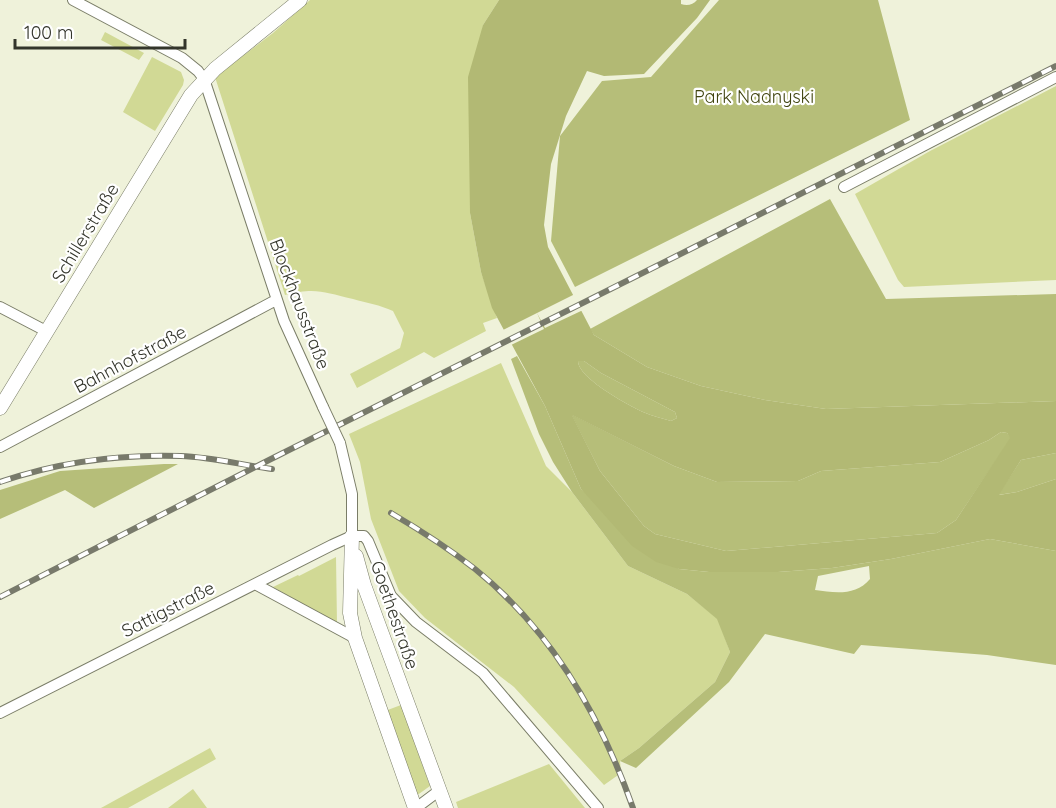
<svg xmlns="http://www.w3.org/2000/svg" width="1056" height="808" viewBox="0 0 1056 808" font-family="Quicksand,sans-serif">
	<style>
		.green { fill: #d1d995 }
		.forest { fill: #b6be79; fill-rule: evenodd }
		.water { fill: #b2b974; fill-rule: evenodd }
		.pier { fill: #eff2da }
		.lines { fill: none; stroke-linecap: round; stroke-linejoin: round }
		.street-casing { stroke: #7a7d67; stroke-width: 12 }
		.secondary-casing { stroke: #7a7d67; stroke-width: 15 }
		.street { stroke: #fff; stroke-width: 10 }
		.secondary { stroke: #fff; stroke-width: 14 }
		.rail-casing { stroke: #787a6b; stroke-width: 6 }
		.rail { stroke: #fff; stroke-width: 4; stroke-dasharray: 11; stroke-linecap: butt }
		.street-bridge-casing { stroke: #7a7d67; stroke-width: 12; stroke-linecap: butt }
		.street-bridge { stroke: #fff; stroke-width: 10 }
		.labels { text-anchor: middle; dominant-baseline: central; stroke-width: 4.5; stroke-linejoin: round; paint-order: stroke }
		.park-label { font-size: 18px; fill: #40440f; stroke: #fff }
		.street-label { font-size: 18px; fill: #33352b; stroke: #fff }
	</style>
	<rect width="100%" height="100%" fill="#eff2da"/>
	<path class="green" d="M310,0H499L483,25L470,213L481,272L497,318L483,323L486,331L434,358L424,352L357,388L350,374L400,348L404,333L393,311C380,305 367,303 353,299C324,292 315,287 285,295L215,77L273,33Z
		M105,32L144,53L139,60L101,40Z
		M152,57L181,72L184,80L183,85L155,131L123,112Z
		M1056,86V280L904,287L898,280L855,194L930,151Z
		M501,363L546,466L572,492L628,566L687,594L718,619L730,652L715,682L639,748L620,761L621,773L604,785L514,687L425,618L399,591L371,519L360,462L349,434Z
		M336,557L337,624L273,587L298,575L299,576Z
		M401,705L430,786L416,796L385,711Z
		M210,748L216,759L128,808H101Z
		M549,764L585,808H458L456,802Z
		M193,789L207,808H168Z"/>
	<path class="forest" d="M719,0H878L910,120L575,287L551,241L560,136L602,81L651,77Z
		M830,199L886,299L1056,294V401L826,409L765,400L701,386L647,367L594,335L590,329Z
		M517,356L545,406L581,489L679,569L709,572H778L832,568L891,559L990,539L1056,551V665L987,655L861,645L854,654L765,634L729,682L636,768L620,761L639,748L715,682L730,652L717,619L687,594L628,566L572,492L553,462L539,434L511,359ZM869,566L870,579C856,596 835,593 815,590L818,576Z
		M578,361H584L601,373L675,412L677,418L671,421C662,418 652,416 643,412C628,405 578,378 578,361Z
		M571,414L674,466L717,482L798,481L821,471L940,462L989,440L1001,432L1007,433L1011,438L956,520L937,533L726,551L655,534L644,526L600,471Z
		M1056,453V479L1017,492L998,495L1021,460Z
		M164,464H178L94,508L65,490L0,519V490L60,471Z"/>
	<path class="water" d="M499,0H681V4C687,6 693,5 697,0H710L697,18L644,74L604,76L587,71L566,116L551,164L544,225L548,247L594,335L647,367L701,386L765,400L826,409L1056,401V453L1021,460L999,495L1017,492L1056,479V551L990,539L891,559L832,568L778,572H709L679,569L656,562L632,546L581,489L545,406L492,308L481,272L470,213L468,77L483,25ZM578,361H584L601,373L675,412L677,418L671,421C662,418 652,416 643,412C628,405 578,378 578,361ZM572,415L674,466L717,482L798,481L821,471L940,462L989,440L1001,432L1007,433L1010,438L956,520L937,533L726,551L655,534L644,526L600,471Z"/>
	<path class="pier" d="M574,292L584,311H581L545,328L537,313L544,329L509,346L501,331L573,295Z"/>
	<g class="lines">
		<g class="street-casing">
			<path id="street" d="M73,0L182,58L198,71L204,79L284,321L323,407
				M844,187L1056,77
				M0,307L46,331
				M340,443L352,494V536
				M0,447L276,300
				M255,584L355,638
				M0,713L332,545L352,536H364L368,541L391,596L416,622L483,673L598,808
				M416,808L440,790"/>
		</g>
		<g class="secondary-casing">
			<path id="secondary" d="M0,408L191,95L215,69L300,0
				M352,536L350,613L355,638L415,808
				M356,556L364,585L446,808"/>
		</g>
		<use href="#street" class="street"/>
		<use href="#secondary" class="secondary"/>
		<g class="rail-casing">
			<path id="rail" d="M0,482C58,462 119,454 181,456C211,457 242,465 272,469
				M391,513C420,530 448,548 475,569C551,630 601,717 633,808
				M0,597L269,460L1056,66"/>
		</g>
		<use href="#rail" class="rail"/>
		<g class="street-bridge-casing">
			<path id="street-bridge" d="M323,407L340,443"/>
		</g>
		<use href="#street-bridge" class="street-bridge"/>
	</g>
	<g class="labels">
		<g class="park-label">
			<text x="754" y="96">Park Nadnyski</text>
		</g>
		<g class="street-label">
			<text transform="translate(85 233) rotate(-59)">Schillerstraße</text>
			<text transform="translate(300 304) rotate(69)">Blockhausstraße</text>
			<text transform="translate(130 359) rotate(-28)">Bahnhofstraße</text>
			<text transform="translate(168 609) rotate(-27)">Sattigstraße</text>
			<text transform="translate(395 615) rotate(71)">Goethestraße</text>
		</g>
	</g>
	<path d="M15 39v9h170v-9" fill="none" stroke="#33352b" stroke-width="3"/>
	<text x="24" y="39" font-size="18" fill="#33352b" stroke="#ffffff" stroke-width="4.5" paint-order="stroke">100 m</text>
</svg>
